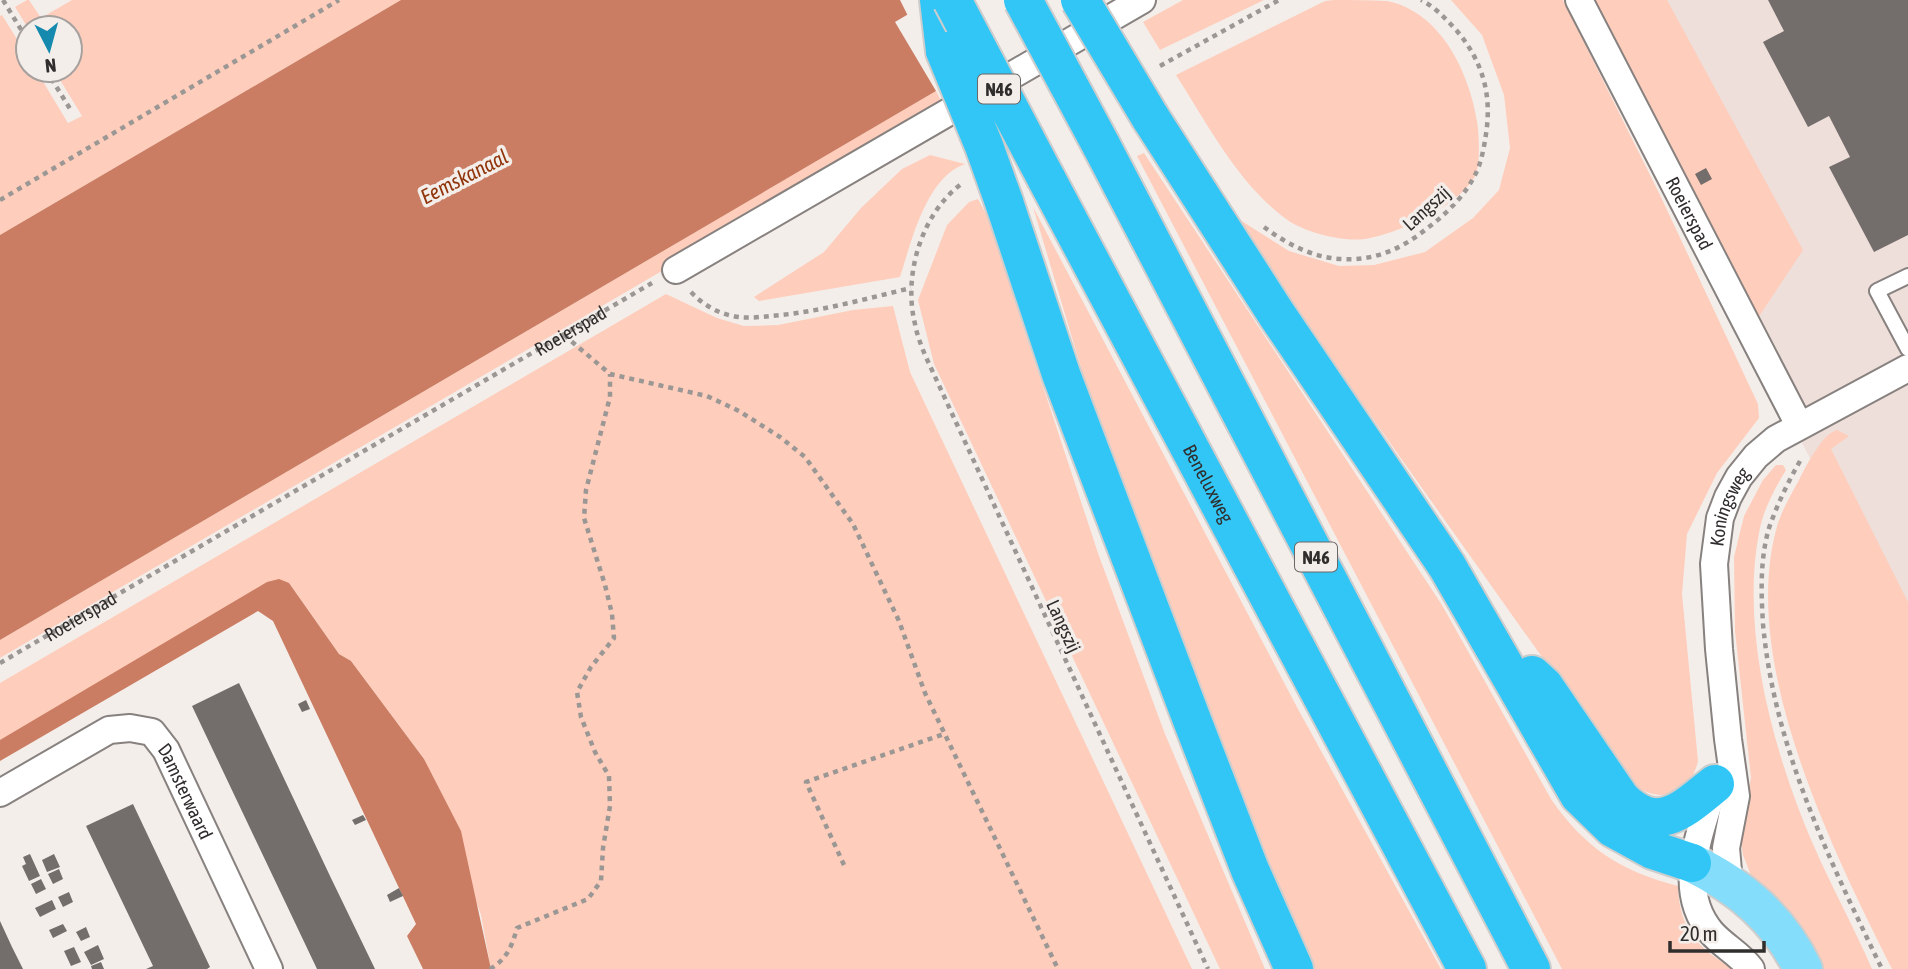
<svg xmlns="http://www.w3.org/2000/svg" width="1908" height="969" viewBox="0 0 1908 969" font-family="'Asap Condensed',sans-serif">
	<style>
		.built { fill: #eedfda }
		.green { fill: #fecdbb }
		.water { fill: #ca7d62 }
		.pier { fill: #f4eeeb }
		.building { fill: #736d6b }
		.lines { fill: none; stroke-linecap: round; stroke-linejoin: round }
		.lane-casing { stroke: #87817f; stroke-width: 18 }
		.street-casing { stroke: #87817f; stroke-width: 30 }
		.primary-casing { stroke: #cdcdcd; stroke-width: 42 }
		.highway-casing { stroke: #cdcdcd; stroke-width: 42 }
		.path { stroke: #9b9795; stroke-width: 4.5; stroke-dasharray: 5 5; stroke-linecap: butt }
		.lane { stroke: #fff; stroke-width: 14 }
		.street { stroke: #fff; stroke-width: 26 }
		.primary { stroke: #84ddfa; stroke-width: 38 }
		.highway { stroke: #32c6f6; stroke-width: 38 }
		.highway-bridge-casing { stroke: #cdcdcd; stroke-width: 42; stroke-linecap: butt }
		.highway-bridge { stroke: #32c6f6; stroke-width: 38 }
		.labels { text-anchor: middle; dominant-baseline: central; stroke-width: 7; stroke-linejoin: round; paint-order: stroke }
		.shield { fill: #f4eeeb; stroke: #6b6766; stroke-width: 2 }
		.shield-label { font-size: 18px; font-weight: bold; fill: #302d2d }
		.street-label { font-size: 19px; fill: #302d2d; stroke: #f4eeeb }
		.water-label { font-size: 21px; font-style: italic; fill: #90340a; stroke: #f4eeeb }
	</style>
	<rect width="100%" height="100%" fill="#f4eeeb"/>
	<path class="built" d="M1579,0H1908V653Z"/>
	<path class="green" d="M27,0H29L41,18L72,0H401L0,235V16L2,15L28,57V70H36L68,123L82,116L54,70H70V28H28L15,7Z
		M1183,0H1264L1160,50L1143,22Z
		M1334,0C1351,0 1370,0 1387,1C1441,12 1469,72 1477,121C1479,133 1481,168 1474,178C1455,208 1399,233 1365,239C1344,242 1307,233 1289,221C1240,187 1208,125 1176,75L1325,1Z
		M1451,0H1563L1660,195L1758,404L1759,418L1717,473L1687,534L1682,594L1698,761C1690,795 1660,805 1633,784C1545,662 1458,539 1371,416C1325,352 1274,290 1233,221L1240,220L1289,251L1339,266L1374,265L1425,252L1473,218L1499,190L1510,148L1504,95L1482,35Z
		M1593,0H1667L1803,250L1752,327Z
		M936,91L944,106L0,658V640Z
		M1144,153L1442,605L1551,799C1585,848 1620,871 1678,886C1679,929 1698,949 1734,969H1562L1137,156Z
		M930,155L965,164C926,177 911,243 900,277L759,301L754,297L824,252L861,208L902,169Z
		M978,199L995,230L1021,320L1099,556L1165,734L1265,969H1220L934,364L918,300L947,225L969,202Z
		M1033,207L1298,709L1441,969H1308L1174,644L1084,378Z
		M666,294L717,318L744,326L778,325L853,310L893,306L910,372L1192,969H491L481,915L424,759L351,661L339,654L289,583L0,749V683Z
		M1837,430L1849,436L1831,449L1908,602V969H1892C1832,849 1737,659 1778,523C1783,508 1792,493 1799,480C1806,466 1823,433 1837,430Z
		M1776,465H1783L1786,470C1774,490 1763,510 1759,533C1740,632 1774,754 1813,844C1831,886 1854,927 1872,969H1815L1753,881L1743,855L1741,841V827L1751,778L1735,631L1734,557L1744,516L1763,480Z"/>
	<path class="water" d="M401,0H932L895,22L936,91L0,640V235Z
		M279,579L289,583L339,654L351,661L424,759L461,831L491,969H423L407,936L416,924L273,621L258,611L0,761V740L267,582Z"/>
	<path class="pier" d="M900,0H936L909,18Z"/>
	<path class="building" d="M1768,0H1908V235L1874,252L1829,167L1850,157L1829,116L1808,127L1763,42L1784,31Z
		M1706,168L1712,179L1701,185L1695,174Z
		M239,683L330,876L375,969H317L192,706Z
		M306,700L310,709L302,712L298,704Z
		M133,804L210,967L207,969H146L153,966L86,826Z
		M363,815L366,820L355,825L352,820Z
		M30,854L40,876L29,881L22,866L26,864L23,857Z
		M54,854L60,867L47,872L42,860Z
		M59,869L63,879L53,884L48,874Z
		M41,879L46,889L36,894L31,884Z
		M399,888L403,896L390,902L387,895Z
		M69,892L73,902L63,907L58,897Z
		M52,900L56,909L40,917L35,908Z
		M0,921L12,947L23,969H0Z
		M63,924L67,931L53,938L49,930Z
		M86,927L90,937L81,941L76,932Z
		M98,945L104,959L91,965L84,952Z
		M74,947L81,962L71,966L64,951Z
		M101,962L104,969H92L91,966Z"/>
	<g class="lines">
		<g class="lane-casing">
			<path id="lane" d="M1908,276L1877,291L1908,349"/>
		</g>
		<g class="street-casing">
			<g id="street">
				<path id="s2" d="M1579,0L1799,425"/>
				<path d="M676,270L1142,0"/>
				<path d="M1715,782C1702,830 1674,888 1711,932C1723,946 1740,954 1751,969"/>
				<path id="s3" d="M0,793L109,730L130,728L152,732L166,750L269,969"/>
				<path id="s4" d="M1729,882L1726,848L1736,796L1728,739L1719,649L1714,564L1720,518L1728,497L1739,477L1756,456L1776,439L1908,368"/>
			</g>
		</g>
		<g class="primary-casing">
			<path id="primary" d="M1692,863C1741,887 1779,919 1803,969"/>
		</g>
		<g class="highway-casing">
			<g id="highway">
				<path d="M939,0L945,51"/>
				<path d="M1150,117L1277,315L1447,566L1579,795L1613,828L1653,850L1692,863"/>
				<path d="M1101,145L1531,969"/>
				<path id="s5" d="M1046,178L1467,969"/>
				<path d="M1004,202L1061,374L1192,720L1250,870L1294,969"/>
				<path d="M1532,675L1544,686L1621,799C1658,836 1684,809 1715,784"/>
			</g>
		</g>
		<g class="path">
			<path d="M3,0L28,41"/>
			<path d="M1160,66L1279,0"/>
			<path d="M46,70L72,112"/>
			<path d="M960,185C921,215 903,276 915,324C917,335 921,345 925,355L1208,969"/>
			<path d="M0,200L339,0"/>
			<path d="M1264,227C1287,244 1313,258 1342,259C1374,261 1401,249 1425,230C1445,215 1464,197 1475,175C1481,164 1484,148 1486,134C1492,95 1483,62 1457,31C1446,19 1435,7 1421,0"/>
			<path d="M691,292C702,304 717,313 733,316C746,319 759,317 771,316C819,312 865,299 911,288"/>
			<path d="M564,335L610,374L707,396L739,411L780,437L805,457L853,524L899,621L925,693L1058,969"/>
			<path d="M1800,461C1788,482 1777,505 1769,528C1760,559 1761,592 1763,624C1774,747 1829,859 1882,969"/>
			<path id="s1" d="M0,663L652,283"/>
			<path d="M844,865L806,782L944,734"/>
			<path d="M490,969C507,959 512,946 517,928L588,899L601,881L603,848L610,806L609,776L595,752L581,717L577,692L591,667L614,638L612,614L605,585L584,518L586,490L610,397V374"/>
		</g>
		<use href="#lane" class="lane"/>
		<use href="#street" class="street"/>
		<use href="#primary" class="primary"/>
		<use href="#highway" class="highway"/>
		<g class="highway-bridge-casing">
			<path id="highway-bridge" d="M952,0L1046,178
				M1023,0L1101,145
				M1080,0L1150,117
				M945,51L984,146L1004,202"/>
		</g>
		<use href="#highway-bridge" class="highway-bridge"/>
	</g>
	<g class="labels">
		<g class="shield">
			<rect x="978" y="74.5" width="42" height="29" rx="5"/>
			<rect x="1295" y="542.5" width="42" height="29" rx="5"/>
		</g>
		<g class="shield-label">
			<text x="999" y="89">N46</text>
			<text x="1316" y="557">N46</text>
		</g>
		<g class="street-label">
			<text transform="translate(1426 208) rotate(-42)">Langszij</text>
			<text stroke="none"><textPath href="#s2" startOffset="240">Roeierspad</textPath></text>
			<text stroke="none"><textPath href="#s1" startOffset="660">Roeierspad</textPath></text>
			<text stroke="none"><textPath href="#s5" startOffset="346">Beneluxweg</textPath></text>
			<text stroke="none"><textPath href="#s4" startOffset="380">Koningsweg</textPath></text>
			<text stroke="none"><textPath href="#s1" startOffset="93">Roeierspad</textPath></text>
			<text transform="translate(1064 626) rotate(65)">Langszij</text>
			<text stroke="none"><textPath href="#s3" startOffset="238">Damsterwaard</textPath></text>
		</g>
		<g class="water-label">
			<text transform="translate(464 176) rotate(-27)">Eemskanaal</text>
		</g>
	</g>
	<g transform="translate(49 49) rotate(174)"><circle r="33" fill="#f4eeeb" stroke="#a6a19f" stroke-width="2"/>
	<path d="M0-5L12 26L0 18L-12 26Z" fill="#158aae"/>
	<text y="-10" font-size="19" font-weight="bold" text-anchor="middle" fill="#302d2d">N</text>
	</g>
	<path d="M1670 941v10h94v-10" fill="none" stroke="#302d2d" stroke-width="3.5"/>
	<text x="1680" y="941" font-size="21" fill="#302d2d" stroke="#f4eeeb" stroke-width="5" paint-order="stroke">20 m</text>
</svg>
